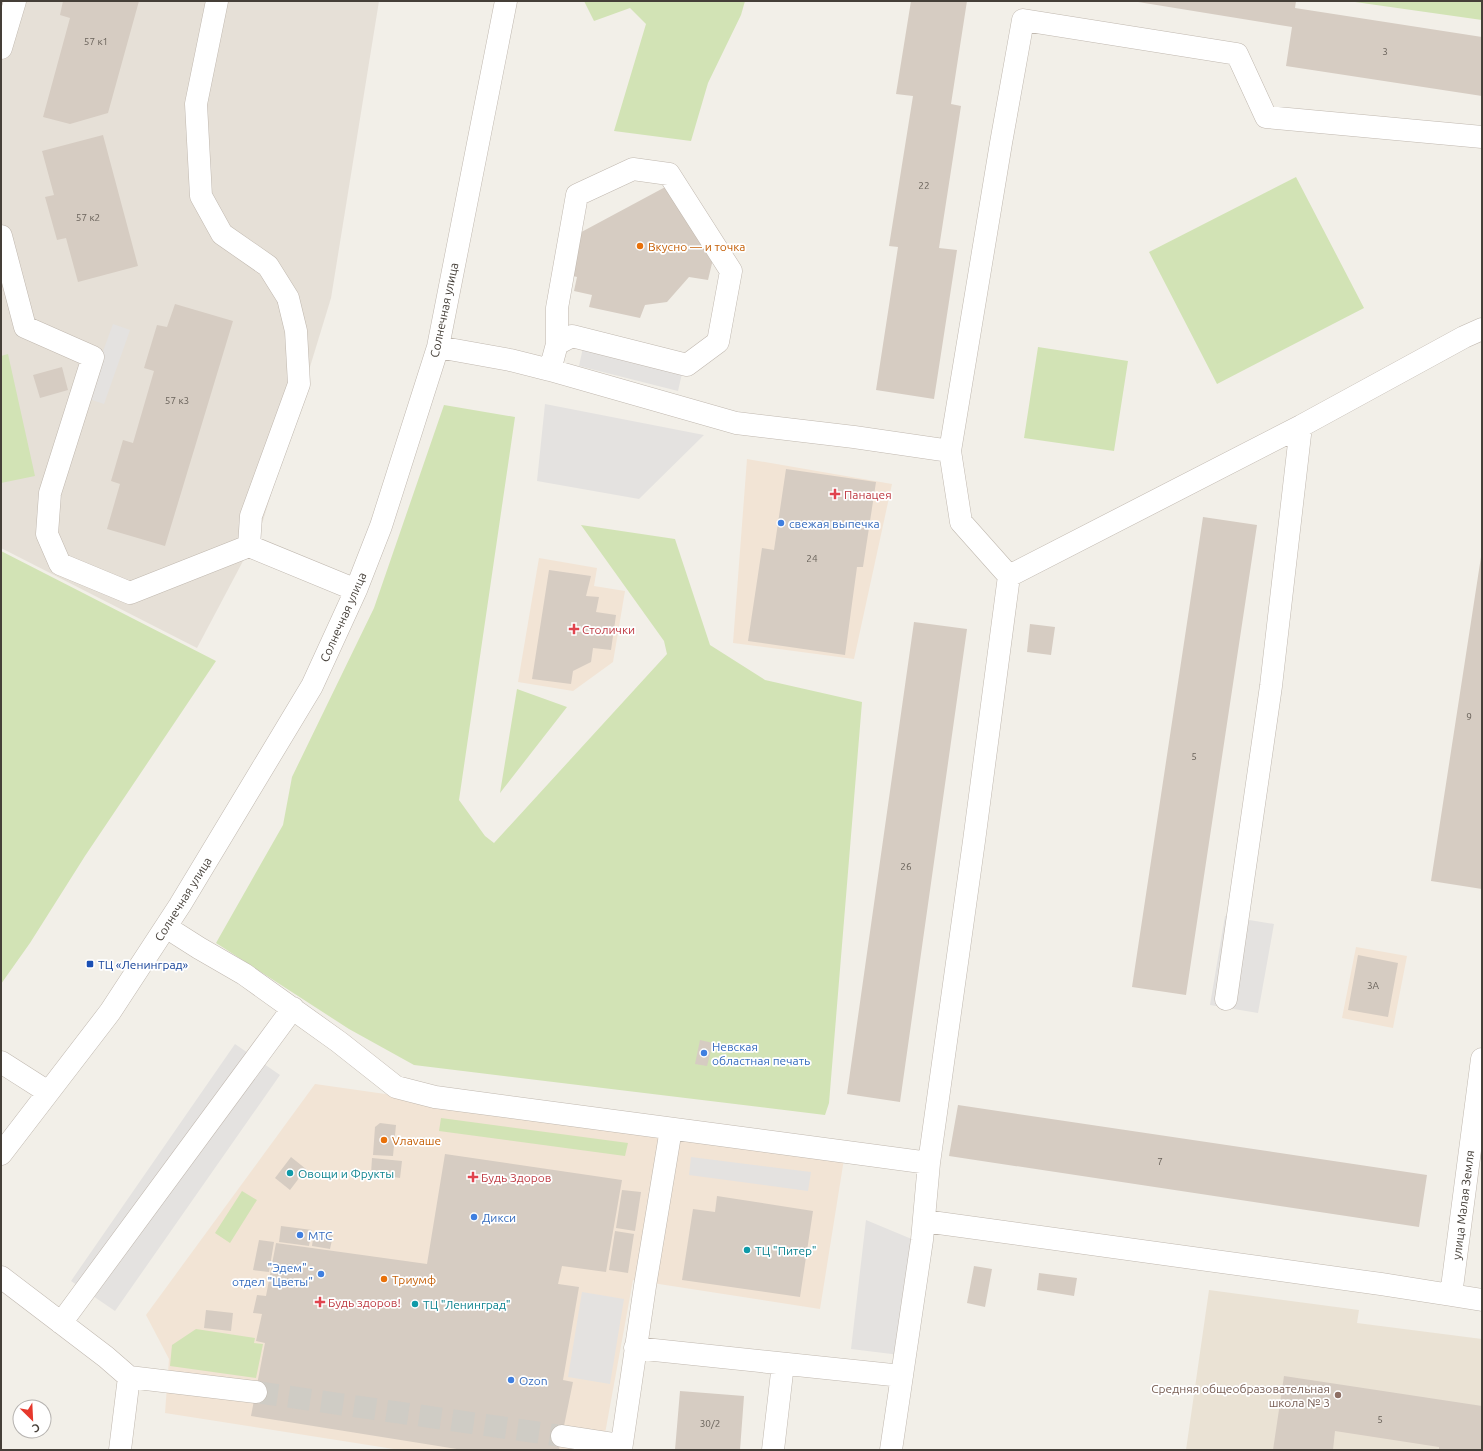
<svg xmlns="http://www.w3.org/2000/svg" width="1483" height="1451" viewBox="0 0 1483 1451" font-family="Ubuntu,sans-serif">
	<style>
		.residential { fill: #e6e0d7 }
		.commercial { fill: #f2e4d5 }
		.education { fill: #eae2d4 }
		.green { fill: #d2e3b5 }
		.parking { fill: #e4e2e0 }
		.building { fill: #d6ccc2 }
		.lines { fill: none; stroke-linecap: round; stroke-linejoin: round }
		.minor-tunnel { stroke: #cfccc5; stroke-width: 22; stroke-dasharray: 22 11; stroke-linecap: butt }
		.minor-casing { stroke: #c0b8af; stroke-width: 23 }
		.minor { stroke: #fff; stroke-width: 22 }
		.food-dot { fill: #e8710a; stroke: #fff; stroke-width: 1.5 }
		.health-dot { fill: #e0444e; stroke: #fff; stroke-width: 1.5 }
		.shop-dot { fill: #3f7fe0; stroke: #fff; stroke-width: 1.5 }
		.transit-dot { fill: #1a4fb4; stroke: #fff; stroke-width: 1.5 }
		.culture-dot { fill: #0f9aa8; stroke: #fff; stroke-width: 1.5 }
		.education-dot { fill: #8d6e63; stroke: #fff; stroke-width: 1.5 }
		.labels { text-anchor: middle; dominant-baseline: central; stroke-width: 3.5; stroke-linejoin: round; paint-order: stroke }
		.number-label { font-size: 10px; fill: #69625a }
		.food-label { font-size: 12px; fill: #c56008; stroke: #fff; text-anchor: start }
		.street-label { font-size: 12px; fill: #453f38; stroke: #fff }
		.health-label { font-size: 12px; fill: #be3a42; stroke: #fff; text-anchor: start }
		.shop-label { font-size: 12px; fill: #366cbe; stroke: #fff; text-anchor: start }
		.transit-label { font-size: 12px; fill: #164399; stroke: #fff; text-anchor: start }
		.culture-label { font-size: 12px; fill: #0d838f; stroke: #fff; text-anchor: start }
		.education-label { font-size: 12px; fill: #785e54; stroke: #fff; text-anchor: end }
	</style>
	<rect width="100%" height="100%" fill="#f2efe8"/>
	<path class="residential" d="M1,1H379L331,298L261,527L197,648L1,548Z"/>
	<path class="commercial" d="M747,459L892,484L854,659L733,643Z
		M539,558L597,568L594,586L625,591L613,662L573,691L518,682Z
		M1356,947L1407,956L1393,1028L1342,1018Z
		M315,1084L844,1159L820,1309L633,1280L602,1450H400L165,1413L169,1359L146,1315Z"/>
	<path class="education" d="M1209,1290L1359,1310L1357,1323L1482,1339V1450H1186Z"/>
	<path class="green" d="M584,1H745L741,15L708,83L691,141L614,131L646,24L630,8L594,21Z
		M1348,1H1482V20Z
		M1296,177L1364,308L1217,384L1149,252Z
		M1038,347L1128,361L1114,451L1024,438Z
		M8,354L35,476L1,483V356Z
		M444,405L515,417L459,800L485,836L494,843L667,654L664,641L581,525L675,539L710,645L765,680L862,702L829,1103L825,1115L414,1065L349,1029L216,943L283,825L292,777L374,608Z
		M1,551L216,661L85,856L30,943L1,984Z
		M517,689L567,707L500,793Z
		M441,1118L628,1143L625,1156L439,1131Z
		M242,1191L257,1200L230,1243L215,1233Z
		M196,1329L255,1338L254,1343L263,1344L256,1378L170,1366L172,1345Z"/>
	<path class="parking" d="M113,324L130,330L104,404L86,398Z
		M584,343L683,369L678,391L579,366Z
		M545,404L704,435L639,499L537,481Z
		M1225,916L1274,924L1258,1013L1210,1005Z
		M235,1044L280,1075L115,1311L71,1281Z
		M691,1157L811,1172L808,1191L689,1175Z
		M866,1220L914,1240L900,1355L851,1349Z
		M582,1292L624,1299L610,1384L568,1377Z"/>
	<path class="building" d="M63,1H139L108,113L70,124L43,117L70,18L60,15Z
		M911,1H967L951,104L961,106L939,248L957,250L934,399L876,390L898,247L889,246L913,96L896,94Z
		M1132,1H1296L1295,8L1482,37V96L1286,66L1292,27Z
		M103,135L138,266L78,282L66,238L57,240L45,197L54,195L42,151Z
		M669,185L714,255L708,280L689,277L667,302L645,305L640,318L589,307L592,295L574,291L577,277L565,274L574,236Z
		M175,304L233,321L165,546L107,529L120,484L111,481L123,440L133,443L154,371L144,368L157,325L167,327Z
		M62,367L68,390L40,398L33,375Z
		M786,469L876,482L863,567H857L845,655L748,641L762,548L774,550Z
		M1203,517L1257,525L1186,995L1132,987Z
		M1481,557H1482V889L1431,881Z
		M549,570L591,576L586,596L599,597L596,612L616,615L611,650L593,648L591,662L573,671L571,684L532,679Z
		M914,622L967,629L900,1102L847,1094Z
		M1030,624L1055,627L1051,655L1027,652Z
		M1358,955L1398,963L1388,1017L1348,1010Z
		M700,1040L713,1043L707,1066L695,1064Z
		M958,1105L1427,1175L1419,1227L949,1156Z
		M380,1123L396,1125L393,1156L373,1155L375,1127Z
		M445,1154L622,1180L606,1272L562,1266L558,1284L579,1287L563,1380L573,1382L559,1450H463L251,1416L265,1343L256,1341L262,1314L253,1313L257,1295L266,1296L276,1243L427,1264Z
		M291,1157L306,1169L290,1190L275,1178Z
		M372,1158L402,1161L400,1178L371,1174Z
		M622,1190L641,1192L635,1231L616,1228Z
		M717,1196L813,1211L800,1297L682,1280L693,1209L715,1212Z
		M281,1226L312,1230L309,1246L279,1242Z
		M615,1231L634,1234L628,1273L609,1270Z
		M314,1232L333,1235L330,1249L312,1246Z
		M259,1240L274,1242L269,1272L253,1270Z
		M974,1266L992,1269L985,1307L967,1303Z
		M1039,1273L1077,1278L1074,1296L1037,1290Z
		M206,1310L233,1313L231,1331L204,1328Z
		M1284,1376L1482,1406V1450H1439V1447L1335,1431L1333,1450H1273Z
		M680,1391L744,1396L740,1450H675Z"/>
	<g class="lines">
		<path class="minor-tunnel" d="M256,1392L562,1436"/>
		<g class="minor-casing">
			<path id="minor" d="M217,1L196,104L201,196L222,234L268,266L288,298L296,331L299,384L251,516L249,546
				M1,48L15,1
				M1,236L25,327L93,357L50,493L47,534L60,564L130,593L249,546L356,590
				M438,347L510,360L550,370L736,423L854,437L950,451L961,522L1009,576L974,841L929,1163L922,1240L891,1450
				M550,370L557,344L572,336L687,365L718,342L731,271L669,174L633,169L577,195L557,308V344
				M950,451L1001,143L1023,20L1237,54L1266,117L1482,137
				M1009,576L1301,426L1464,337L1482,329
				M166,927L199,948L244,974L339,1042L396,1087L435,1097L929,1163
				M1226,999L1271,686L1301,426
				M1482,1059L1451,1295L1482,1300
				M1,1062L48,1092
				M1,1154L110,1012L180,905L312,686L356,590L381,526L438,347L506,1
				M924,1221L1381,1284L1451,1295
				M1,1277L106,1357L129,1377L256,1392
				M61,1323L293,1008
				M635,1348L902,1376
				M562,1436L621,1445
				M120,1450L129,1377
				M621,1450L645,1286L671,1129
				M773,1450L783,1364"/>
		</g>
		<use href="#minor" class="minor"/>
	</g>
	<g class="food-dot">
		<circle cx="640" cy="246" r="4"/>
		<circle cx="384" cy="1140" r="4"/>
		<circle cx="384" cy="1279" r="4"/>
	</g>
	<g class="health-dot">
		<path d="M833 488h4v4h4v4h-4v4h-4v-4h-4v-4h4z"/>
		<path d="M572 623h4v4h4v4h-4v4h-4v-4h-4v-4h4z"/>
		<path d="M471 1171h4v4h4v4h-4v4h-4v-4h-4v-4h4z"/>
		<path d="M318 1296h4v4h4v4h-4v4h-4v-4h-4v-4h4z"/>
	</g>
	<g class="shop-dot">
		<circle cx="781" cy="523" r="4"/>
		<circle cx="704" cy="1053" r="4"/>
		<circle cx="474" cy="1217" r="4"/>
		<circle cx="300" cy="1235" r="4"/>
		<circle cx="321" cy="1274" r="4"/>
		<circle cx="511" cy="1380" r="4"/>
	</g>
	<rect class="transit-dot" x="86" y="960" width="8" height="8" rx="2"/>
	<g class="culture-dot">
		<circle cx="290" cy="1173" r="4"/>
		<circle cx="747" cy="1250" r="4"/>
		<circle cx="415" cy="1304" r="4"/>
	</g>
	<circle class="education-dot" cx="1338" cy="1395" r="4"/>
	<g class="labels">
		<g class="number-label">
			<text x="96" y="41">57 к1</text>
			<text x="1385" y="51">3</text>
			<text x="924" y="185">22</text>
			<text x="88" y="217">57 к2</text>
			<text x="177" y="400">57 к3</text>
			<text x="812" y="558">24</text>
			<text x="1469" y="716">9</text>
			<text x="1194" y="756">5</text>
			<text x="906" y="866">26</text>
			<text x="1373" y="985">3А</text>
			<text x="1160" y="1161">7</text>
			<text x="1380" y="1419">5</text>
			<text x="710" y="1423">30/2</text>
		</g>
		<g class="food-label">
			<text x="648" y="246">Вкусно — и точка</text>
			<text x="392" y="1140">Vлаvаше</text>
			<text x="392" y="1279">Триумф</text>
		</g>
		<g class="street-label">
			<text transform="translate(444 310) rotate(-78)">Солнечная улица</text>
			<text transform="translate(343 617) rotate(-66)">Солнечная улица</text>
			<text transform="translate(183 899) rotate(-58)">Солнечная улица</text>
			<text transform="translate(1463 1205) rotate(-83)">улица Малая Земля</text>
		</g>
		<g class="health-label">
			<text x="844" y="494">Панацея</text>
			<text x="582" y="629">Столички</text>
			<text x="481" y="1177">Будь Здоров</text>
			<text x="328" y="1302">Будь здоров!</text>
		</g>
		<g class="shop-label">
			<text x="789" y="523">свежая выпечка</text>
			<text x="712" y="1046">Невская<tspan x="712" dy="14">областная печать</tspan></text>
			<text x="482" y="1217">Дикси</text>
			<text x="308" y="1235">МТС</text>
			<text x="313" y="1267" text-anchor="end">"Эдем" -<tspan x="313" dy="14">отдел "Цветы"</tspan></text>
			<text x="519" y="1380">Ozon</text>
		</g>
		<g class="transit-label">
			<text x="98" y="964">ТЦ «Ленинград»</text>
		</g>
		<g class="culture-label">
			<text x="298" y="1173">Овощи и Фрукты</text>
			<text x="755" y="1250">ТЦ "Питер"</text>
			<text x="423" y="1304">ТЦ "Ленинград"</text>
		</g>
		<g class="education-label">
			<text x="1330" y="1388">Средняя общеобразовательная<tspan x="1330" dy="14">школа № 3</tspan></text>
		</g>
	</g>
	<rect width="1483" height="1451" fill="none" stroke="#453f38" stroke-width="4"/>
	<g transform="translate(32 1419) rotate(156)"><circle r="19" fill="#ffffff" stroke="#b5b2af"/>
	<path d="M0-3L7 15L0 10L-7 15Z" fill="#e6382c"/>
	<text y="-6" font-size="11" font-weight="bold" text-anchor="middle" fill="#453f38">С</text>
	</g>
</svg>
